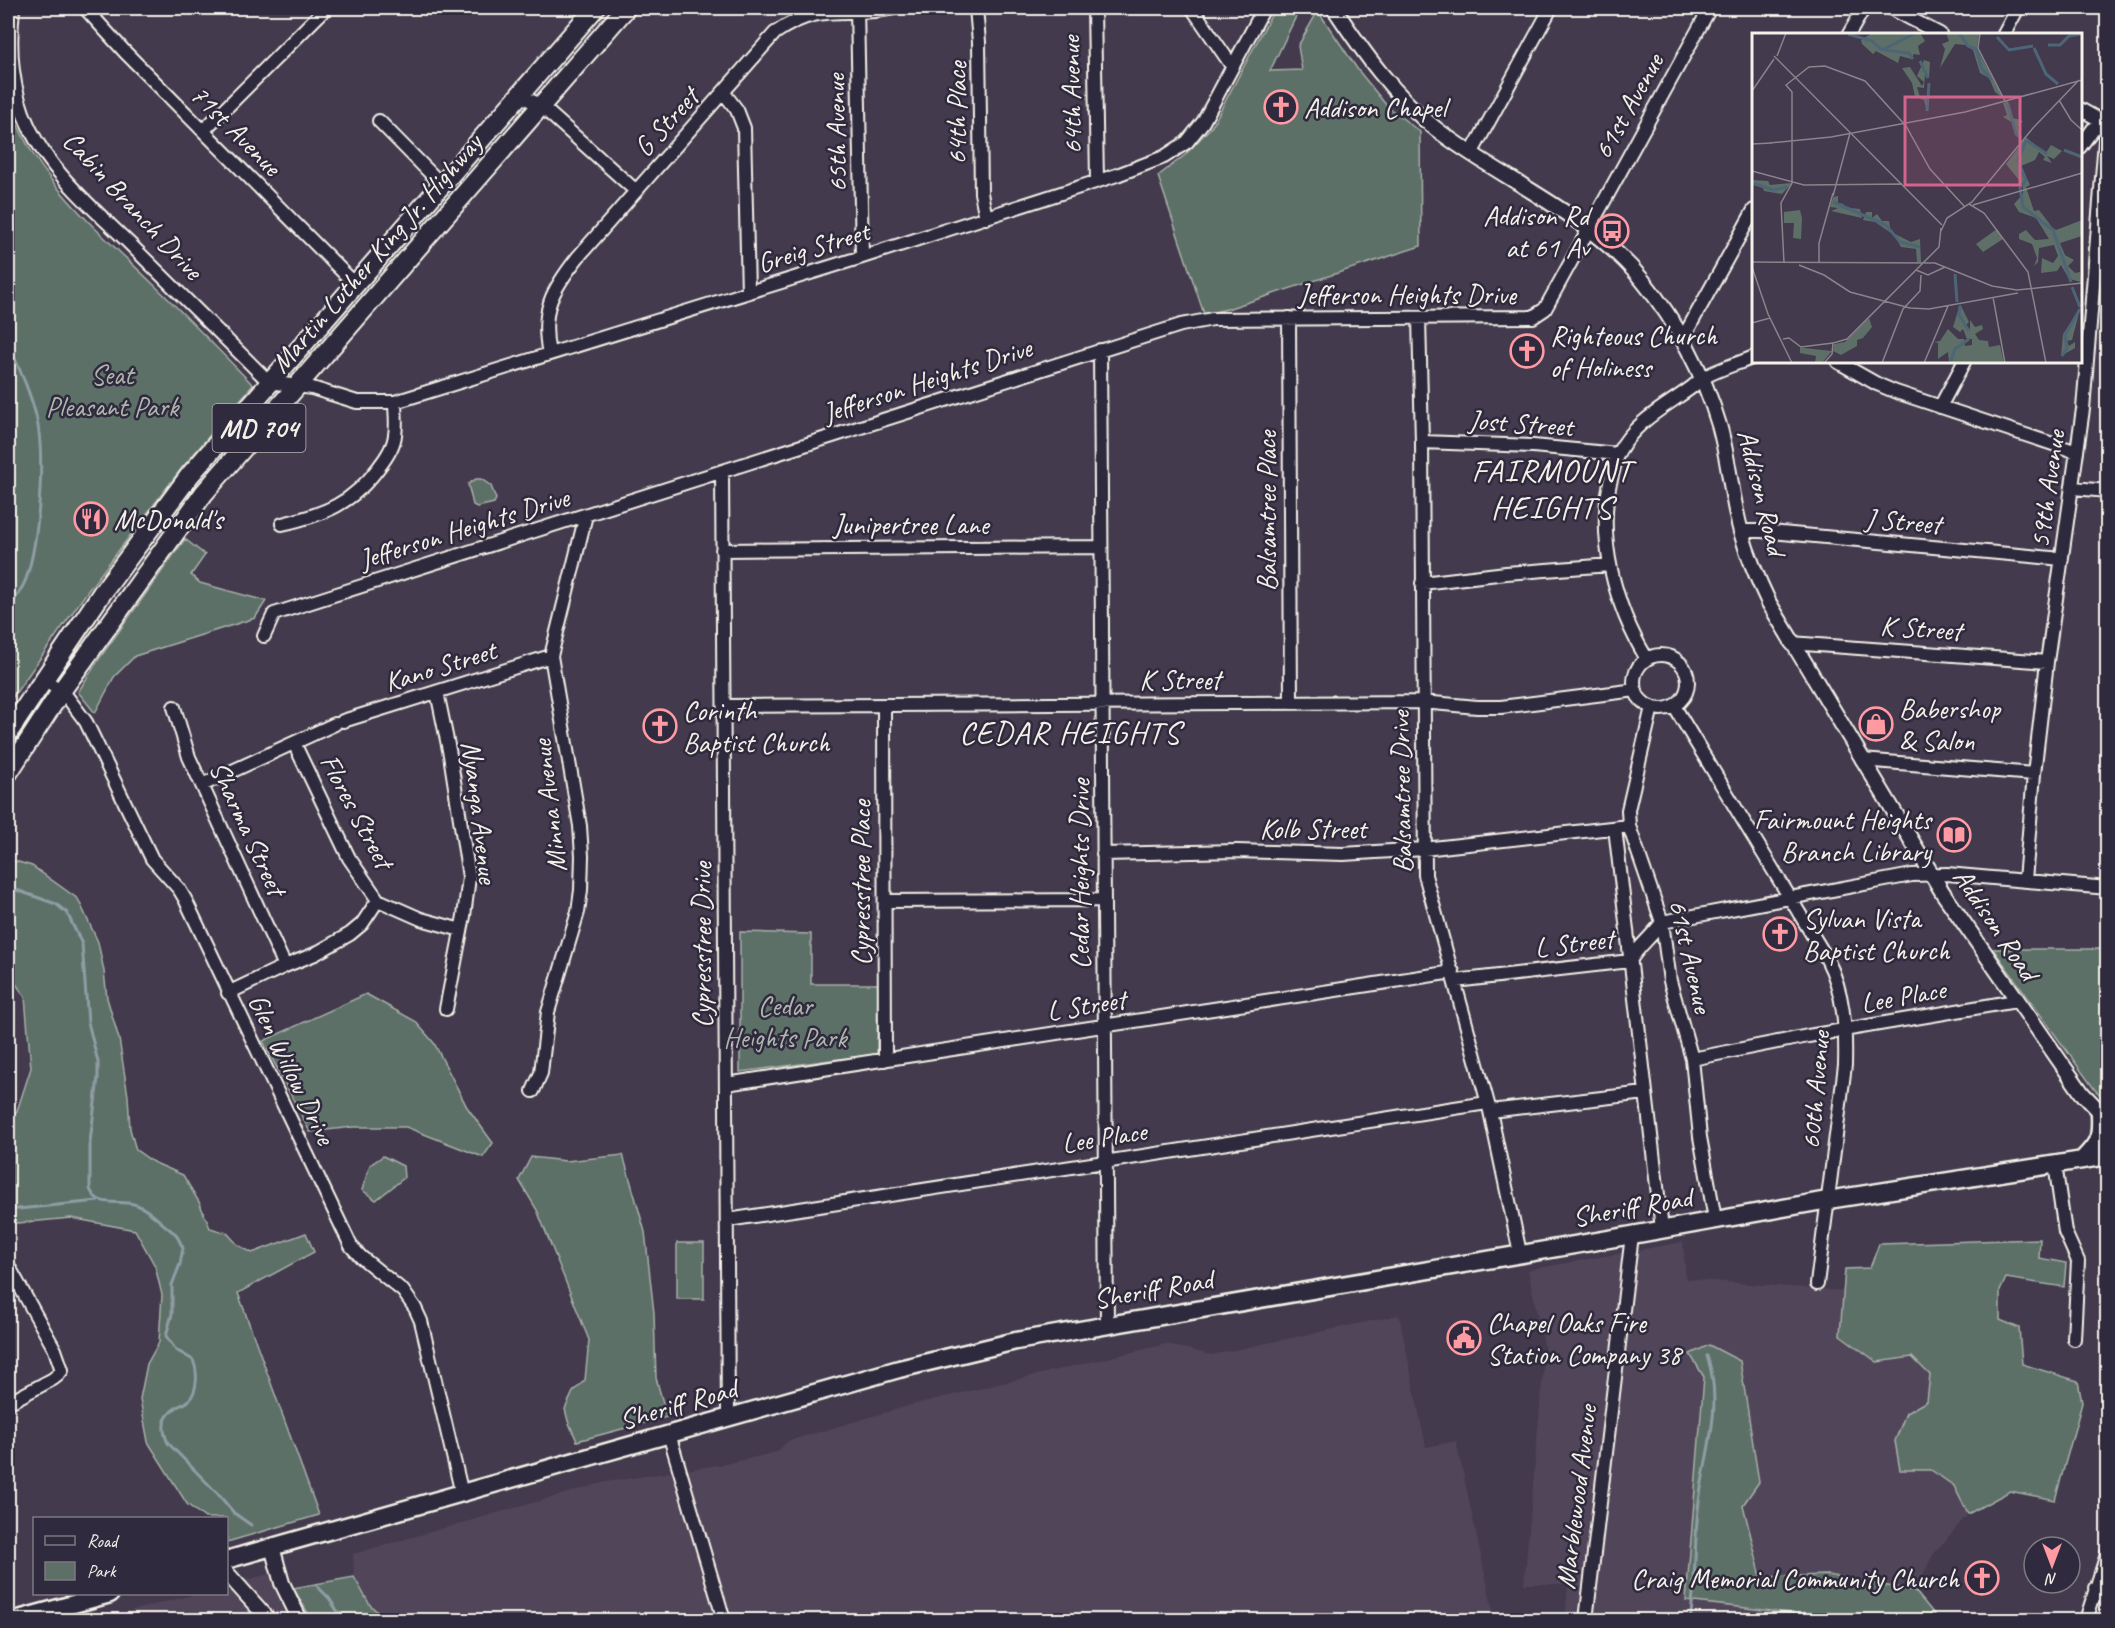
<svg xmlns="http://www.w3.org/2000/svg" width="2115" height="1628" viewBox="0 0 2115 1628" font-family="Caveat,sans-serif">
	<style>
		.built { fill: #51455a }
		.green { fill: #5d6f67; stroke: #a8b0a8; stroke-width: 1.5 }
		.lines { fill: none; stroke-linecap: round; stroke-linejoin: round }
		.stream { stroke: #909da4; stroke-width: 3 }
		.minor-casing { stroke: #f4f1e8; stroke-width: 16 }
		.tertiary-casing { stroke: #f4f1e8; stroke-width: 18 }
		.secondary-casing { stroke: #f4f1e8; stroke-width: 21 }
		.primary-casing { stroke: #f4f1e8; stroke-width: 22 }
		.minor { stroke: #2f2a3d; stroke-width: 12 }
		.tertiary { stroke: #2f2a3d; stroke-width: 14 }
		.secondary { stroke: #2f2a3d; stroke-width: 16 }
		.primary { stroke: #2f2a3d; stroke-width: 18 }
		.labels { text-anchor: middle; dominant-baseline: central; stroke-width: 5; stroke-linejoin: round; paint-order: stroke }
		.shield { fill: #2f2a3d; stroke: #b9b5b5; stroke-width: 1.5 }
		.shield-label { font-size: 27px; font-weight: bold; fill: #f4f1e8 }
		.street-label { font-size: 28px; fill: #f4f1e8; stroke: #2f2a3d }
		.poi-label { font-size: 28px; fill: #f4f1e8; stroke: #2f2a3d; text-anchor: start }
		.park-label { font-size: 28px; fill: #b0b6ae; stroke: #2f2a3d }
		.quarter-label { font-size: 32px; letter-spacing: 1.5px; fill: #f4f1e8; stroke: #2f2a3d }
		.inset-river { fill: none; stroke: #4d6577; stroke-width: 3 }
		.inset-road { fill: none; stroke: #8a838c; stroke-width: 1.5 }
		.view { fill: #d4648c; fill-opacity: 0.15; stroke: #d4648c; stroke-width: 3 }
		.inset-edge { fill: none; stroke: #f4f1e8; stroke-width: 3 }
	</style>
	<rect width="100%" height="100%" fill="#433a4e"/>
	<filter id="ink" filterUnits="userSpaceOnUse"><feTurbulence type="fractalNoise" baseFrequency=".0167" numOctaves="2"/><feDisplacementMap in="SourceGraphic" scale="12" xChannelSelector="R" yChannelSelector="G"/><feConvolveMatrix kernelMatrix="1 2 1 2 8 2 1 2 1" color-interpolation-filters="sRGB"/></filter>
	<g filter="url(#ink)">
		<path class="built" d="M1683,1242L1686,1279L1843,1291L1840,1336L1877,1362L1912,1357L1930,1375L1927,1401L1906,1413L1895,1441L1899,1470H1930L1954,1485L1968,1514L1933,1555L1915,1591L1828,1575L1761,1577L1743,1505L1740,1362L1690,1354L1704,1377L1686,1600L1842,1619V1620H1565L1568,1584H1524L1545,1350L1528,1270Z
			M1399,1315L1426,1447L1456,1441L1495,1620H386L370,1605L354,1577L353,1554L606,1482L725,1464L777,1452L788,1441L915,1404L1166,1344L1211,1355Z
			M288,1569L293,1588L312,1620H95L196,1594H226L227,1585Z"/>
		<path class="green" d="M1275,8H1300L1270,71L1302,70L1298,46L1318,11L1358,70L1387,106L1420,132L1421,246L1227,309L1204,314L1158,176L1185,155L1212,126Z
			M8,89C17,164 99,231 150,281C185,315 219,350 253,385L181,469L87,592L8,704Z
			M476,479H481L491,486L496,499L494,503L477,507L473,505L468,484Z
			M185,539L205,555L191,575L200,583L266,601L255,618L135,656L114,677L95,713L78,692L99,659Z
			M8,859L32,866L78,899L98,942L104,971L107,998L119,1039L128,1096L130,1129L136,1150L153,1162L183,1175L199,1202L210,1228L227,1233L238,1245L252,1253L306,1233L314,1252L238,1293L319,1515L227,1542L226,1518H205L187,1504L148,1442L140,1399L147,1364L159,1342L162,1295L155,1266L135,1230L71,1218L18,1223L8,1221V1122L17,1111L31,1068L25,997L8,972Z
			M740,932L811,934V984H878L877,1054L740,1072Z
			M1993,949H2107V1101L2095,1090Z
			M366,994L415,1021L434,1043L467,1107L493,1143L483,1157L406,1127H353L310,1132L263,1041Z
			M623,1155L645,1232L654,1313L656,1378L667,1417L577,1441L568,1421L565,1409L573,1392L585,1380L589,1340L537,1210L519,1180L531,1157L566,1161Z
			M383,1156L403,1166L404,1178L376,1200L362,1190L370,1165Z
			M2040,1239L2039,1258L2066,1263L2064,1287L2006,1278L2000,1291V1320L2019,1328L2022,1364L2078,1381L2082,1403L2055,1500L2010,1491L1968,1514L1954,1486L1931,1470H1900L1895,1441L1906,1413L1927,1401L1930,1375L1912,1357L1877,1362L1840,1335L1845,1269L1870,1268L1879,1244Z
			M677,1243H704V1299H677Z
			M1709,1345L1740,1361L1759,1482L1743,1505L1761,1577L1828,1575L1915,1591L1939,1620H1842L1841,1619L1686,1601L1704,1377L1690,1354Z
			M354,1577L370,1605L386,1620H312L293,1588Z"/>
		<g class="lines">
			<path class="stream" d="M8,343C19,368 31,393 37,420C45,459 39,541 26,579C22,590 14,600 8,610
				M8,887L56,904L67,913L82,944L88,1022L98,1062V1078L90,1142V1189C98,1210 121,1198 137,1205C152,1211 163,1226 176,1234L183,1248L180,1264L172,1285V1314L166,1336L176,1350L193,1360C198,1372 198,1390 189,1400C186,1404 180,1405 177,1407C162,1417 161,1428 168,1443L218,1494L234,1513L251,1525
				M8,1210L98,1201
				M317,1586L329,1598L343,1620
				M1690,1620C1696,1584 1694,1547 1698,1510C1703,1458 1725,1408 1707,1356"/>
			<g class="minor-casing">
				<path id="minor" d="M13,8C9,49 11,89 29,127C51,173 94,209 130,244C176,290 223,336 269,382L312,388L357,402H395L862,257L1117,175L1164,157L1187,142L1203,122L1264,8
					M85,8L125,52L355,284
					M857,8L862,257
					M976,8L979,42L981,193L986,218
					M1094,8L1097,181
					M1192,8L1232,66
					M1890,8L1940,34
					M1849,34L1864,8
					M2004,34L2018,8
					M724,93L737,110L744,128L748,292
					M519,95L540,105L636,191
					M2080,109L2105,123
					M379,121L441,184
					M204,130L326,8
					M2080,147L2093,129L2105,123
					M1471,154L1551,8
					M1289,318L1291,703
					M1419,318L1422,442L1425,875L1490,1111L1520,1253
					M1682,340L1754,210
					M1100,350L1107,1325
					M549,354C540,310 552,290 578,257L775,33C823,0 846,19 895,8
					M1838,362L1877,384L1896,392L2077,452
					M1940,407L1964,362
					M1422,442L1533,446L1618,454
					M722,471L728,1418
					M2073,488L2108,491
					M282,524C325,514 352,504 379,467C386,458 394,446 395,435C397,424 395,413 395,402
					M1741,531H1761L2062,559
					M722,550L1100,547
					M1422,583L1506,573L1610,565
					M264,636L274,614L1181,325L1213,319L1533,317L1545,309L1710,8
					M1791,643L2047,662
					M1634 682a27 27 0 1 1 54 0a27 27 0 1 1-54 0Z
					M1647,659C1615,607 1595,535 1612,475C1614,468 1615,460 1618,453C1635,421 1665,407 1692,387C1696,384 1699,380 1703,378C1718,369 1737,364 1754,357
					M43,680L62,690L86,722L152,859L179,889L185,899L351,1246L361,1257L403,1291L415,1308L421,1321L462,1494
					M437,692L450,755L469,877L464,916L446,1009
					M724,706L1422,702L1477,707H1501L1636,690
					M884,706L885,1060
					M1674,706L1827,959C1844,992 1846,1028 1845,1065L1817,1284
					M174,707L189,757L285,966
					M1652,707L1628,810L1629,826L1662,922L1670,981L1692,1059L1700,1137L1715,1219
					M343,721L551,656
					M294,743L349,858L378,900L421,919L461,930
					M1862,760L2034,774
					M202,785L335,724
					M1615,828L1662,1229
					M1103,854L1237,851L1343,854L1424,849L1629,826
					M2025,880L2034,774L2047,662L2083,409L2108,104
					M885,901L1103,900
					M1455,981L1630,961C1638,946 1652,937 1662,922L1912,875L1947,874L2108,888
					M228,993L285,966L315,954L350,934L362,924L378,900
					M1692,1059L1808,1036L2016,1001
					M726,1084L1453,972
					M533,1091L541,1073L548,1012L578,912L581,890L582,856L580,826L551,656L586,515
					M1490,1111L1645,1093
					M2055,1164L2065,1232L2078,1261L2074,1339
					M728,1220L1487,1103
					M8,1265L55,1350L62,1370L58,1375L53,1379L8,1403
					M669,1434L724,1620
					M2095,1588L2108,1600
					M1586,1620L1632,1235
					M2086,1620L2108,1551"/>
			</g>
			<g class="tertiary-casing">
				<path id="tertiary" d="M1334,8C1363,52 1394,96 1436,129C1504,181 1588,213 1643,281C1677,322 1704,374 1719,425C1729,460 1731,496 1741,532C1748,556 1758,580 1769,603L1943,893L2082,1093L2106,1118
					M272,1547L282,1583L300,1620
					M226,1572L269,1620"/>
			</g>
			<g class="secondary-casing">
				<path id="secondary" d="M2082,1160C2100,1142 2101,1138 2100,1113
					M226,1560L899,1369L1016,1341L1632,1235L1828,1200L2108,1156
					M15,1620L110,1594"/>
			</g>
			<g class="primary-casing">
				<path id="primary" d="M8,733L102,593L190,475L595,8
					M8,773L62,690L204,493L626,8"/>
			</g>
			<use href="#minor" class="minor"/>
			<use href="#tertiary" class="tertiary"/>
			<use href="#secondary" class="secondary"/>
			<use href="#primary" class="primary"/>
		</g>
	</g>
	<defs>
		<g id="church-ring" transform="scale(1.725)"><circle r="9.5" fill="#2f2a3d" stroke="#ff9aa2" stroke-width="1.5"/><path d="M-1.2-6h2.4v3.5h3.3v2.4h-3.3V6h-2.4V-.1h-3.3v-2.4h3.3Z" fill="#ff9aa2"/></g>
		<g id="bus-ring" transform="scale(1.725)"><circle r="9.5" fill="#2f2a3d" stroke="#ff9aa2" stroke-width="1.5"/><path d="M-5-6H5V4H4V6H2V4H-2V6H-4V4H-5ZM-3.5-4V0h7V-4ZM-3.5 1.2v1.5H-2V1.2ZM2 1.2v1.5H3.5V1.2Z" fill="#ff9aa2"/></g>
		<g id="restaurant-ring" transform="scale(1.725)"><circle r="9.5" fill="#2f2a3d" stroke="#ff9aa2" stroke-width="1.5"/><path d="M-5-6h1v4h1v-4h1v4h1v-4h1v5L-1.5 .5V6h-2V.5L-5-1ZM5-6V6H3V1.5H1.5Q1.5-4 5-6Z" fill="#ff9aa2"/></g>
		<g id="shop-ring" transform="scale(1.725)"><circle r="9.5" fill="#2f2a3d" stroke="#ff9aa2" stroke-width="1.5"/><path d="M-5-2.5h2.3a2.7 3.5 0 0 1 5.4 0H5L5.5 6h-11ZM-1.5-2.5h3a1.5 2.3 0 0 0-3 0Z" fill="#ff9aa2"/></g>
		<g id="library-ring" transform="scale(1.725)"><circle r="9.5" fill="#2f2a3d" stroke="#ff9aa2" stroke-width="1.5"/><path d="M-6-4Q-3-5.5-.7-3.5V5Q-3 3-6 4ZM6-4Q3-5.5 .7-3.5V5Q3 3 6 4Z" fill="#ff9aa2"/></g>
		<g id="civic-ring" transform="scale(1.725)"><circle r="9.5" fill="#2f2a3d" stroke="#ff9aa2" stroke-width="1.5"/><path d="M-.6-6.5H3V-4.5H.6V-3L4-1V1h2V6H-6V1h2V-1L-.6-3ZM-1.2 2.5V6h2.4V2.5Z" fill="#ff9aa2"/></g>
	</defs>
	<g fill-rule="evenodd">
		<use href="#church-ring" x="1281" y="107"/>
		<use href="#bus-ring" x="1612" y="231"/>
		<use href="#church-ring" x="1527" y="351"/>
		<use href="#restaurant-ring" x="91" y="519"/>
		<use href="#shop-ring" x="1876" y="724"/>
		<use href="#church-ring" x="660" y="726"/>
		<use href="#library-ring" x="1954" y="835"/>
		<use href="#church-ring" x="1780" y="934"/>
		<use href="#civic-ring" x="1464" y="1338"/>
		<use href="#church-ring" x="1982" y="1578"/>
	</g>
	<g class="labels">
		<rect class="shield" x="212.5" y="404" width="93" height="48" rx="4.5"/>
		<g class="shield-label">
			<text x="259" y="428">MD 704</text>
		</g>
		<g class="street-label">
			<text transform="translate(1071 95) rotate(-91)">64th Avenue</text>
			<text transform="translate(1628 106) rotate(-61)">61st Avenue</text>
			<text transform="translate(956 113) rotate(-90)">64th Place</text>
			<text transform="translate(666 122) rotate(-48)">G Street</text>
			<text transform="translate(236 130) rotate(45)">71st Avenue</text>
			<text transform="translate(836 133) rotate(-91)">65th Avenue</text>
			<text transform="translate(133 205) rotate(47)">Cabin Branch Drive</text>
			<text transform="translate(813 247) rotate(-17)">Greig Street</text>
			<text transform="translate(376 253) rotate(-49)">Martin Luther King Jr. Highway</text>
			<text x="1407" y="294">Jefferson Heights Drive</text>
			<text transform="translate(927 380) rotate(-18)">Jefferson Heights Drive</text>
			<text transform="translate(1521 423) rotate(4)">Jost Street</text>
			<text transform="translate(2047 489) rotate(-82)">59th Avenue</text>
			<text transform="translate(1762 492) rotate(76)">Addison Road</text>
			<text transform="translate(1266 511) rotate(-90)">Balsamtree Place</text>
			<text transform="translate(1903 521) rotate(5)">J Street</text>
			<text x="911" y="524">Junipertree Lane</text>
			<text transform="translate(464 528) rotate(-17)">Jefferson Heights Drive</text>
			<text transform="translate(1921 628) rotate(4)">K Street</text>
			<text transform="translate(440 666) rotate(-17)">Kano Street</text>
			<text x="1180" y="679">K Street</text>
			<text transform="translate(1401 792) rotate(-91)">Balsamtree Drive</text>
			<text transform="translate(549 806) rotate(-97)">Minna Avenue</text>
			<text transform="translate(357 811) rotate(62)">Flores Street</text>
			<text transform="translate(480 812) rotate(83)">Nyanga Avenue</text>
			<text transform="translate(248 828) rotate(65)">Sharma Street</text>
			<text x="1313" y="828">Kolb Street</text>
			<text transform="translate(1079 874) rotate(-90)">Cedar Heights Drive</text>
			<text transform="translate(860 883) rotate(-90)">Cypresstree Place</text>
			<text transform="translate(1996 924) rotate(56)">Addison Road</text>
			<text transform="translate(1574 943) rotate(-7)">L Street</text>
			<text transform="translate(701 945) rotate(-90)">Cypresstree Drive</text>
			<text transform="translate(1691 956) rotate(77)">61st Avenue</text>
			<text transform="translate(1903 996) rotate(-10)">Lee Place</text>
			<text transform="translate(1086 1005) rotate(-9)">L Street</text>
			<text transform="translate(292 1069) rotate(64)">Glen Willow Drive</text>
			<text transform="translate(1815 1090) rotate(-85)">60th Avenue</text>
			<text transform="translate(1104 1137) rotate(-9)">Lee Place</text>
			<text transform="translate(1632 1207) rotate(-10)">Sheriff Road</text>
			<text transform="translate(1153 1289) rotate(-10)">Sheriff Road</text>
			<text transform="translate(678 1404) rotate(-16)">Sheriff Road</text>
			<text transform="translate(1576 1497) rotate(-83)">Marblewood Avenue</text>
		</g>
		<g class="poi-label">
			<text x="1304" y="107">Addison Chapel</text>
			<text x="1589" y="215" text-anchor="end">Addison Rd<tspan x="1589" dy="32">at 61 Av</tspan></text>
			<text x="1550" y="335">Righteous Church<tspan x="1550" dy="32">of Holiness</tspan></text>
			<text x="114" y="519">McDonald's</text>
			<text x="1899" y="708">Babershop<tspan x="1899" dy="32">&amp; Salon</tspan></text>
			<text x="683" y="710">Corinth<tspan x="683" dy="32">Baptist Church</tspan></text>
			<text x="1931" y="819" text-anchor="end">Fairmount Heights<tspan x="1931" dy="32">Branch Library</tspan></text>
			<text x="1803" y="918">Sylvan Vista<tspan x="1803" dy="32">Baptist Church</tspan></text>
			<text x="1487" y="1322">Chapel Oaks Fire<tspan x="1487" dy="32">Station Company 38</tspan></text>
			<text x="1959" y="1578" text-anchor="end">Craig Memorial Community Church</text>
		</g>
		<g class="park-label">
			<text x="112" y="374">Seat<tspan x="112" dy="32">Pleasant Park</tspan></text>
			<text x="785" y="1005">Cedar<tspan x="785" dy="32">Heights Park</tspan></text>
		</g>
		<g class="quarter-label">
			<text x="1552" y="470">FAIRMOUNT<tspan x="1552" dy="37">HEIGHTS</tspan></text>
			<text x="1070" y="732">CEDAR HEIGHTS</text>
		</g>
	</g>
	<g transform="translate(1752 33)">
		<rect width="330" height="330" fill="#433a4e"/>
		<path d="M120,0H168L173,8L166,13L168,22L162,21L159,26L148,23L146,30L124,18L121,21L110,11L109,7ZM194,0H227L225,16L252,66L243,59L237,45L228,40L221,17L213,12L203,11L188,35L193,16L190,11L197,8ZM172,27L178,29L177,45L173,42L172,55L165,54L168,64L176,65L175,79L172,67L163,64L160,50L150,35L158,34L170,53L172,49L165,43ZM256,68L261,85L271,88L266,94L269,106L264,103L261,90L251,84L255,82L251,70ZM274,104L293,121L299,112L310,118L302,126L295,123L300,130L291,127L293,124L287,119L283,127L269,133L278,152L274,154L282,178L287,177L300,194L304,197L330,187V203L308,210L313,222L322,227L316,233L323,240L328,239L329,249L317,246L309,232L305,238L289,240L290,225L301,230L306,223L302,212L287,215L286,229L282,233L285,225L280,211L267,206V201L274,197L283,207L297,206L284,185L267,179L262,171L271,161V152L254,131ZM0,147L16,148L18,152L40,150L30,161L12,158L10,152L0,151ZM86,163V170L92,171L90,174L108,176L110,185L79,178L86,175L78,174L81,164ZM48,177L50,185L49,206L41,205L42,190H32V179ZM114,179H120V185L125,181L130,188H137L139,200L123,189L111,187ZM245,196L251,206L231,219L224,211ZM141,200L159,209L168,206L169,229H165L164,216L149,214ZM208,271L217,289L213,293L218,296V287L223,294L230,292L231,296L223,301L227,307L236,308L237,314L248,312L252,330H197L196,319L186,326V310L182,309L188,308L196,296L206,306H212L213,313L220,312V306H215L211,296L208,299L201,294ZM328,276L320,307L315,308L317,313L323,309V315L309,323L311,301ZM117,285L120,294L111,305L105,307V313L89,322L81,318L82,311L93,309ZM48,315H52L80,318L70,330H63L64,323L48,320Z" fill="#5d6f67"/>
		<path class="inset-river" d="M207,0L216,13L224,16L230,36L240,47M96,1L120,8L130,17L164,0M245,4L257,17L281,13M296,12H308L317,3L330,1M282,15L294,41L306,51M132,17L157,20L161,26M168,28L176,45M256,71L264,101L269,105M175,78L177,50M274,107L295,121M274,108L266,127L274,147L268,155L271,174L301,197L319,249M312,117L330,124M0,150L21,157L35,154M81,169L134,192L148,209L168,214M203,241L205,269M320,254L328,274M208,273L207,282L217,298M310,323L315,315L313,302L328,276M198,330L203,316L217,306"/>
		<path class="inset-road" d="M228,0L226,15L253,68M22,23L190,192M25,23L34,0M0,58L22,26M307,67L319,87L330,97M17,110L79,104L213,79L330,47M0,111L20,110M0,138L52,152L150,151M81,163L98,100M217,171L232,180L276,239L294,330M221,172L330,140M189,198L195,185L220,169L281,95L327,47M0,229L183,230L240,253L265,257L330,250M67,229V210L81,160M32,230L29,170L40,150V59L34,52L57,34L73,33L113,48L154,93L178,136L213,174M47,232L72,242L98,259L158,275L177,276L266,260M0,234L16,281L40,330M164,237L176,242L193,234M241,264L253,330M0,290L18,285M31,306L37,305L49,314L81,310M72,330L80,321L81,310L95,306L187,214L189,195M130,330L151,276L168,258L169,242M172,330L196,273"/>
		<path class="view" d="M153,64H268V152H153Z"/>
		<rect width="330" height="330" class="inset-edge"/>
	</g>
	<rect width="2115" height="1628" fill="none" stroke="#2f2a3d" stroke-width="30"/>
	<rect x="15" y="15" width="2085" height="1598" fill="none" stroke="#f4f1e8" stroke-width="2" filter="url(#ink)"/>
	<rect x="33" y="1517" width="195" height="78" fill="#2f2a3d" stroke="#7e7a81" stroke-width="1.5"/>
	<rect x="45" y="1536" width="30" height="9" fill="#2f2a3d" stroke="#7e7a81" stroke-width="1.5"/>
	<text x="87" y="1547" font-size="18" fill="#f4f1e8">Road</text>
	<rect x="45" y="1562" width="30" height="18" fill="#5d6f67" stroke="#7e7a81" stroke-width="1.5"/>
	<text x="87" y="1577" font-size="18" fill="#f4f1e8">Park</text>
	<g transform="translate(2052 1565) rotate(180)"><circle r="28" fill="#2f2a3d" stroke="#7e7a81" stroke-width="1.5"/>
	<path d="M0-4.5L10 22L0 15L-10 22Z" fill="#ff9aa2"/>
	<text y="-9" font-size="16" font-weight="bold" text-anchor="middle" fill="#f4f1e8">N</text>
	</g>
</svg>
